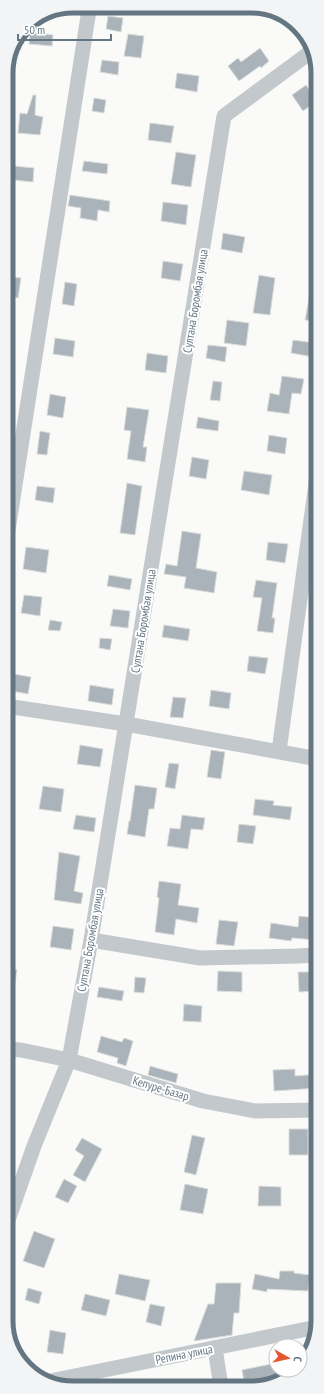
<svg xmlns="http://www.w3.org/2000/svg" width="324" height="1394" viewBox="0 0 324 1394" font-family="'PT Sans Narrow',sans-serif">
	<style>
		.building { fill: #aab3b9; stroke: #dcdcda }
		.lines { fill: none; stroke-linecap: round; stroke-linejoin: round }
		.minor { stroke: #c3c8cc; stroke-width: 15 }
		.labels { text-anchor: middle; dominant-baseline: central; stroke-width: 4; stroke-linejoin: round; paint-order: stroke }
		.street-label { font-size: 12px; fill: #657683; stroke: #fff }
		.rim { fill: none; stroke: #657683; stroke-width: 5 }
	</style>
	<rect width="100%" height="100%" fill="#fafaf8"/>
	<path class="building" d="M108,16L123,18L121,32L106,29Z
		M30,32L53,35L52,46L29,44Z
		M128,34L144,36L141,58L124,56Z
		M260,48L269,61L261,68L260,66L239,81L228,66L238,58L241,62Z
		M102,60L119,62L118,75L100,72Z
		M177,73L199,76L197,92L175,88Z
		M306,85L317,101L303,111L292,95Z
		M33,95H36L35,115L43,117L40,135L18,133L20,113L27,114Z
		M94,98L106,100L104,113L92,111Z
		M150,123L174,126L171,143L148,140Z
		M176,152L196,155L191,187L171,184Z
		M84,161L108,164L107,174L82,171Z
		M14,166L34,168L33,182L13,180Z
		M70,195L110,201L109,212L98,210L97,221L80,218L81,208L68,206Z
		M163,202L188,205L186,225L161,221Z
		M223,233L245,237L242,253L221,249Z
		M163,261L183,264L180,281L161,278Z
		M259,275L275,278L270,315L253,313Z
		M6,276L21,278L18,298L6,296Z
		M65,282L77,284L74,306L62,304Z
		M312,282H317V321L305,320Z
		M227,320L249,323L246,346L224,343Z
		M55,338L75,341L73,357L53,354Z
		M293,340L315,343L313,357L291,353Z
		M208,345L227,347L225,362L206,358Z
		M147,353L168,356L166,373L145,370Z
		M282,376L304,379L301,394L292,393L289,414L267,411L270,393L279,395Z
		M213,381L222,382L220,401L210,400Z
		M50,394L66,397L63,418L47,415Z
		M127,407L149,410L143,447H147L145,462L127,459L131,431L124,430Z
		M198,417L219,421L218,431L196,428Z
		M40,431L50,433L47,455L37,454Z
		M269,435L287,438L285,454L267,451Z
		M192,457L209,460L206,479L189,476Z
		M244,471L272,475L269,495L241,490Z
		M127,483L142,486L135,535L120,533Z
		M37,486L55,488L53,503L35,500Z
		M182,531L201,534L196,568L217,572L214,593L184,588L186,577L164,574L166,564L177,566Z
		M268,542L288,544L285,563L266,560Z
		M26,547L49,550L46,573L23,569Z
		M109,575L132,579L130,590L107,586Z
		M256,580L277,583L272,618H275L273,633L257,631L262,598L253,597Z
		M24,595L42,597L40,616L21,613Z
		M113,609L130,611L128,628L110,626Z
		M50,620L62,622L60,631L48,630Z
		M164,625L190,629L188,641L162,637Z
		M100,638L112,639L110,650L99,648Z
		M249,656L268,658L265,674L247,671Z
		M14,674L31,677L28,694L12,691Z
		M90,685L114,689L112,705L88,701Z
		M211,690L231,693L229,709L209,706Z
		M173,697L186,698L183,718L170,717Z
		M80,745L103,749L100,767L77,764Z
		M211,750L225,752L221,779L207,777Z
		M169,763L179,764L175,789L165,787Z
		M135,785L157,788L154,809H149L145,837L127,834L129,821H130Z
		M43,786L64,789L61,812L39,809Z
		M255,799L274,801L273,805L292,807L290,820L253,815Z
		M76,815L96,818L94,832L73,829Z
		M182,815L205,818L203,830L191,829L188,849L167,846L170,828L180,829Z
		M239,824L256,826L253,844L237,842Z
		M59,852L80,856L74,891L83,893L81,904L54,900Z
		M159,881L181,884L178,905L199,908L197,923L176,919L174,935L155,932L159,898L157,897Z
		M299,916L317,918L316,940L292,938L291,941L269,938L271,923L298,927Z
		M219,920L238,922L234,946L216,944Z
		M53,926L74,929L71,950L50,947Z
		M6,968L17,970L12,1001H6Z
		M218,971L242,972V992L217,991Z
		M298,972H318V991L299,992Z
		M135,977L146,978L144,993L134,992Z
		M99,987L124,991L122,1001L97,997Z
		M184,1004L202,1006L201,1022L183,1021Z
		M101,1036L122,1042L124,1038L133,1041L126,1066L117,1063L118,1058L97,1052Z
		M150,1066L178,1074L176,1083L148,1075Z
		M295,1069V1076L318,1074V1088L274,1091L273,1070Z
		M289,1129H308V1155H289Z
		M192,1135L205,1138L196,1175L184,1172Z
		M82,1138L102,1149L85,1182L73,1175L84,1156L75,1150Z
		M64,1179L77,1186L68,1203L55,1197Z
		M185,1184L208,1189L203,1214L180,1210Z
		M259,1186L281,1187V1206H258Z
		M34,1231L55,1239L44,1268L23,1261Z
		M280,1271H294V1273L310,1275L308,1291L267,1289V1292L252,1289L255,1274L279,1279Z
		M119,1274L150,1280L145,1301L115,1294Z
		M216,1283H241L239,1313H234L232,1335L194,1341L208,1304H214Z
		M28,1288L42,1292L39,1304L25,1300Z
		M85,1294L110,1300L106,1316L81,1310Z
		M150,1304L165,1307L161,1326L146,1322Z
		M50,1330L66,1333L63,1354L47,1352Z
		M276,1363V1370H293L260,1387H245L242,1370Z"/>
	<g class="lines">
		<path class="minor" d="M6,543L89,10
			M6,706L126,724L318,759
			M279,751L318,469
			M91,940L200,958L297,956L318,955
			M6,1049L21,1050L69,1060L203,1101L255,1111L318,1110
			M7,1223L34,1146L69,1060L91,940L224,116L312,51
			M215,1348L221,1387
			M50,1381L317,1327"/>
	</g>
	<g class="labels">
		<g class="street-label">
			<text transform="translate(195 301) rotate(-81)">Султана Боромбая улица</text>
			<text transform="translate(143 621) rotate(-81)">Султана Боромбая улица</text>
			<text transform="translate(90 940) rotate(-80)">Султана Боромбая улица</text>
			<text transform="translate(161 1088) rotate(17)">Кепуре-Базар</text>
			<text transform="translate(184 1354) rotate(-11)">Репина улица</text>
		</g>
	</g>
	<path d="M0 0H324V1394H0ZM73 13H251A60 60 0 0 1 311 73V1321A60 60 0 0 1 251 1381H73A60 60 0 0 1 13 1321V73A60 60 0 0 1 73 13Z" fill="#f3f4f5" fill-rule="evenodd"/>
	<path class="rim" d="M73 13H251A60 60 0 0 1 311 73V1321A60 60 0 0 1 251 1381H73A60 60 0 0 1 13 1321V73A60 60 0 0 1 73 13Z"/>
	<g transform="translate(288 1358) rotate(98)"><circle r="19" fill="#ffffff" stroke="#c1c8cd"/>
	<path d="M0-3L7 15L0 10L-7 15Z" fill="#e4572e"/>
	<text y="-6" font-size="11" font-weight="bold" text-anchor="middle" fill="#657683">С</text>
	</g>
	<path d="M18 34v6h93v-6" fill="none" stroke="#657683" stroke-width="2"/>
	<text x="24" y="34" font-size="12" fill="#657683" stroke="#ffffff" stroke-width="3" paint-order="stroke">50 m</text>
</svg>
